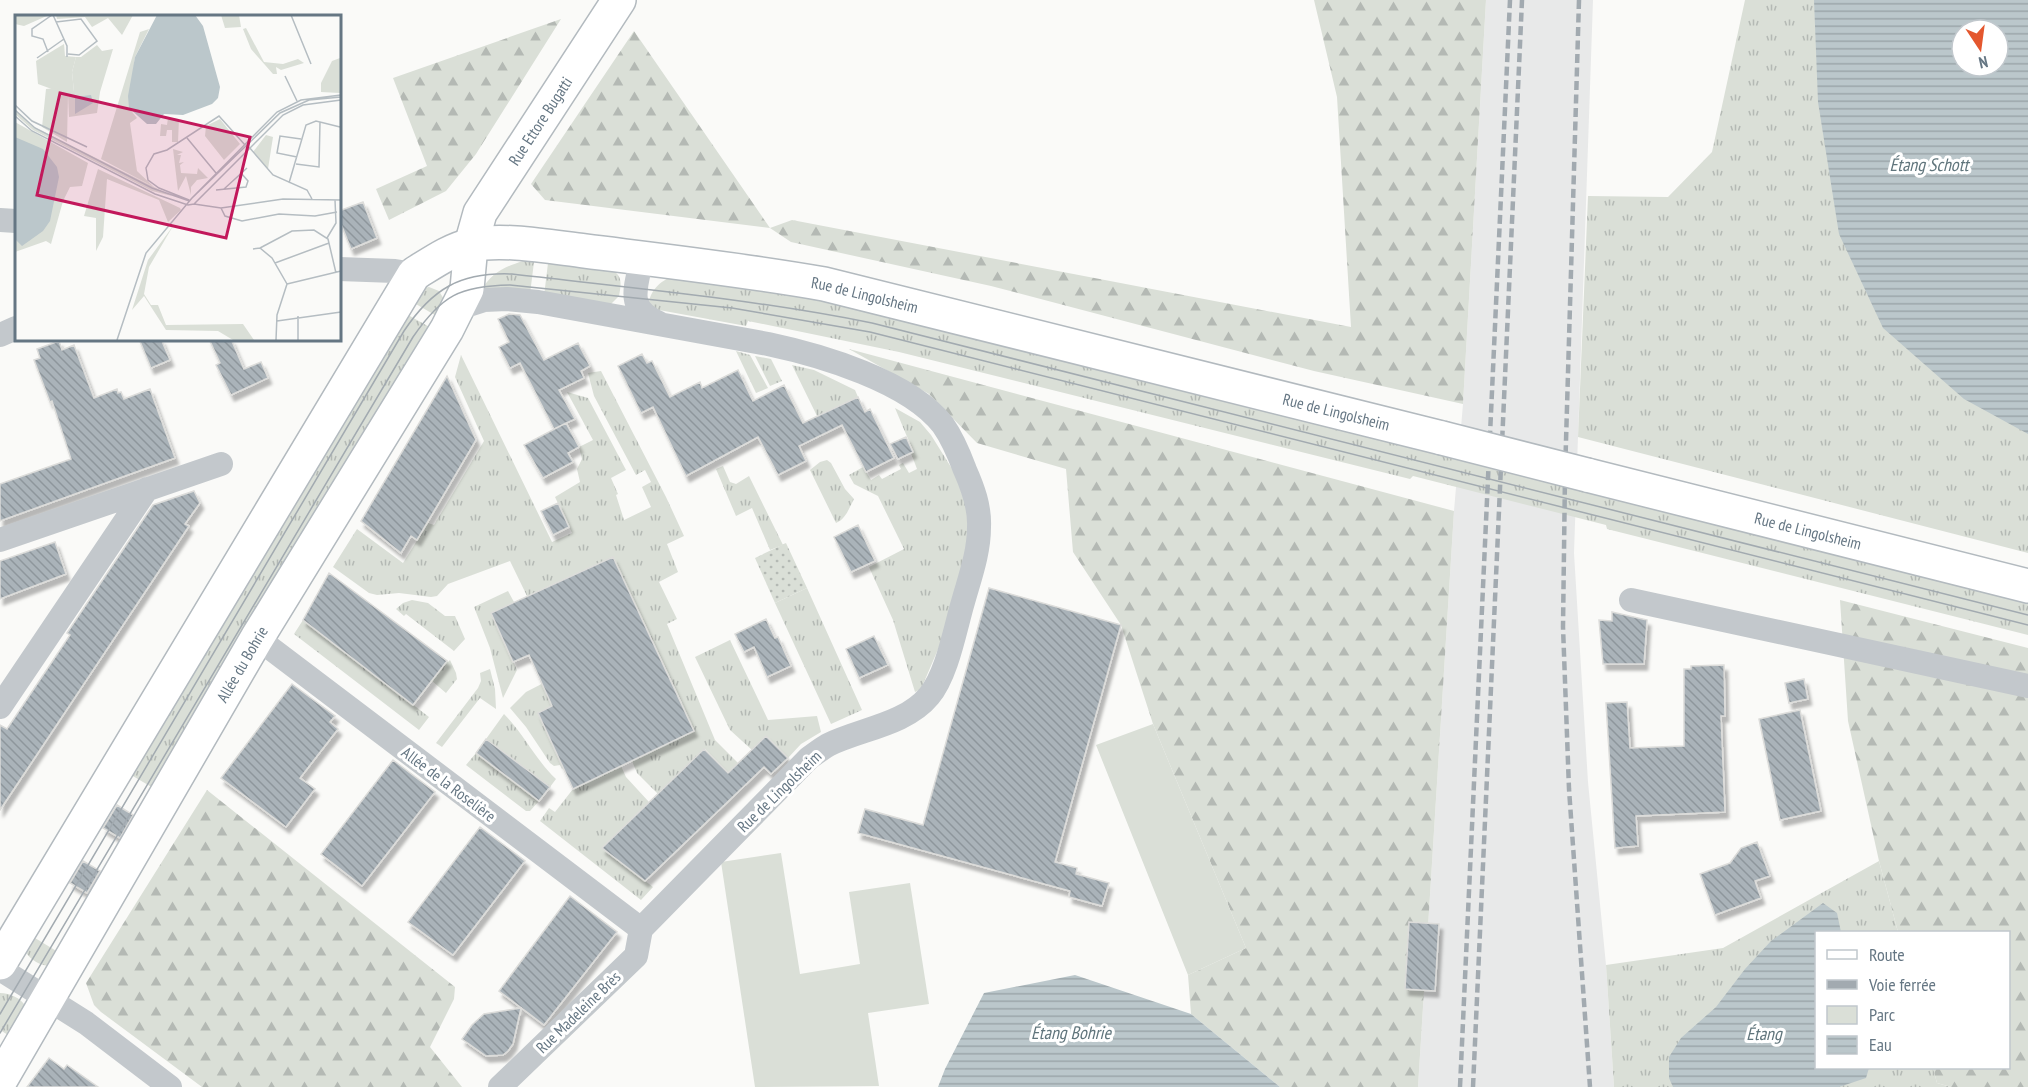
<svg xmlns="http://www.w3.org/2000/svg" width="2028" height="1087" viewBox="0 0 2028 1087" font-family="'PT Sans Narrow',sans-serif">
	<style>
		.built { fill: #e8e9e9 }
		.grass { fill: url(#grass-tufts); fill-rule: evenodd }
		.forest { fill: url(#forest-firs) }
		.park { fill: #dadfd7 }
		.garden { fill: url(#garden-dots) }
		.water { fill: url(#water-rules); fill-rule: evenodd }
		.building { fill: url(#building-back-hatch); stroke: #dcdcda; stroke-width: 1.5; filter: url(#shadow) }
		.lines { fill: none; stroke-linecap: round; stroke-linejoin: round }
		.secondary-casing { stroke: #b3babf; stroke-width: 36 }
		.minor { stroke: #c3c8cc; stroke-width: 24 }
		.secondary { stroke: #fff; stroke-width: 33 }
		.tram { stroke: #a2aab0; stroke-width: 1.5 }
		.rail { stroke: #a2aab0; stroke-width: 4.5; stroke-dasharray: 9 4.5; stroke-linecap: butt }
		.secondary-bridge-casing { stroke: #b3babf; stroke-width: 36; stroke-linecap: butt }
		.secondary-bridge { stroke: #fff; stroke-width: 33 }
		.labels { text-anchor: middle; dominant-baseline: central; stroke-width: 6; stroke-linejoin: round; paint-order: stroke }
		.street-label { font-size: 16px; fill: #657683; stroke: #fff }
		.water-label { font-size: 18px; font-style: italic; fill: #60757c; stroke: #fff }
		.inset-road { fill: none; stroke: #b5bdc2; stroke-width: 1.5 }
		.view { fill: #c2185b; fill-opacity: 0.15; stroke: #c2185b; stroke-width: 3 }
		.inset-edge { fill: none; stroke: #657683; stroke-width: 3 }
	</style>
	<defs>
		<pattern id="grass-tufts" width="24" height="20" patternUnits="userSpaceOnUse" patternTransform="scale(1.5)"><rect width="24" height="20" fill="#dadfd7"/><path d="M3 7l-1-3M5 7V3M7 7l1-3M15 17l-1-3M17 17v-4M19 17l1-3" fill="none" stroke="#b4b9b4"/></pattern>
		<pattern id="forest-firs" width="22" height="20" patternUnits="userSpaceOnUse" patternTransform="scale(1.5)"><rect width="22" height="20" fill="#dadfd7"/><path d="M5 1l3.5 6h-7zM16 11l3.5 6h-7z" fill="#b4b9b4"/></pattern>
		<pattern id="garden-dots" width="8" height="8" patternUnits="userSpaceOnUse" patternTransform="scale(1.5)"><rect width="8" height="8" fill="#dadfd7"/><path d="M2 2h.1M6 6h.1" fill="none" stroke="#b4b9b4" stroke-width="1.8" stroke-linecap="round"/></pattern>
		<pattern id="water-rules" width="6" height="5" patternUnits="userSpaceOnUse" patternTransform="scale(1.5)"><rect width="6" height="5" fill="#bbc7cb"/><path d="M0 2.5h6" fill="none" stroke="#9ca6aa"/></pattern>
		<pattern id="building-back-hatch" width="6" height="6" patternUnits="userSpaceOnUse" patternTransform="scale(1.5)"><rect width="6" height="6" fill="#aab3b9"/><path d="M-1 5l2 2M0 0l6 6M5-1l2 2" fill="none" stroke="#8e969c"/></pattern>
		<filter id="shadow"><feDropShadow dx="3.5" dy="6" stdDeviation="1.5" flood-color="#0004"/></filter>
	</defs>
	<rect width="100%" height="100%" fill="#fafaf8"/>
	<path class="built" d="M1486,0H1593L1574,553L1588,782L1606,965L1614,1087H1418L1454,511L1463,404Z"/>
	<path class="grass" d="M1745,0H2028V553L1578,437L1588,196L1668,197L1712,152ZM1962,30H1998V66H1962Z
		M523,261L534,262L530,294L481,291C491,273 504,267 523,261Z
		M548,263L612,270C623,276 621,285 619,296L611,304L544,296Z
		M671,277L806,293L2028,598V635L1607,529L1606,525L1413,476L1410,479L899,352L748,321L746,326L659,310L649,306C648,293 660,281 671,277Z
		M429,287L439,291L445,301L440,318L409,300L423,288Z
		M401,311L433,329L160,792L126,772Z
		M736,351L750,355L768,388L756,393Z
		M461,355L552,542L572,533L555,497L580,482L577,469L582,459L579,447L593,440L567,392L588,398L626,470L611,478L618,494L616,495L624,520L651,507L642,487L651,482L645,470L636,475L594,396L588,373L601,371L666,497L684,536L667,544L678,572L659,582L677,619L667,624L715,740L752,777L742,787L705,749L658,794L637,773L632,761L694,731L688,719L653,736L646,721L682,703L613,557L527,596L510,561L448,584L437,596L431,597L399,593L377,595L369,593L333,567L357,529L403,563L428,523L434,525L484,441L455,377Z
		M755,356L771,359L782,381L770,386Z
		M792,365L814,370L855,390L858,397L817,416Z
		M895,408L920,422L931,435L959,480L966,498L969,540L942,640L921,689L915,692L893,620L869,567L904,549L878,496L854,484L849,475L863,467L871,480L879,475L882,479L901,469L899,465L903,463L909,473L917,469L911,453L913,451Z
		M827,460L831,463L845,489L854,499C849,508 846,519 836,523L810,470L820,462Z
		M723,466L730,482L736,484L749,476L783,545L770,550L752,508L736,516L716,469Z
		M807,588L862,710L831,724L775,603Z
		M508,591L514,602L491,613L517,670L503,698L490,648L474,607Z
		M412,600L428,603L445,616H455L465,639L454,651L406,614L404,616L396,609L403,603Z
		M303,620L429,717L419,730L294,634Z
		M730,640L768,720L817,716L821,732L801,744L788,758L766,736L752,750L730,730L695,657Z
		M450,660L456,673L457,679L446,693L432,681L447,661L448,662Z
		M490,669L495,689L496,709L480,698L442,747L436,743L478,688L481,681L480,673Z
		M563,673L596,685L538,713L560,761L593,754L562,769L560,765L554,766L550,763L526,727L510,708L526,692Z
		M504,714C524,734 535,759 556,779L550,787L486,739Z
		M476,753L539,801L530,811H526L466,765Z
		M621,766L626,777L649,802L602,848L653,887L641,900L540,821L549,808L555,812L573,789Z
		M1879,861L1898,932H1816V1068H1933L1937,1083L1951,1087H1614L1606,965L1723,948Z
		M30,935L63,955L51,966C41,966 30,960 25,951Z
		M0,993C10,993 21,998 26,1007L13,1038L0,1030Z"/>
	<path class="forest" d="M1314,0H1486L1463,404L1314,371L991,286L791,242L770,228L545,200L531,184L634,31L770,228L792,220L1351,327L1337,97Z
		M561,19L476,154L446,191L389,220L376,189L427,166L393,78Z
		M849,349L1454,511L1418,1087H1280L1191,1014L1188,975L1246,948L1153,724L1121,625L1073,552L1066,469L977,443L929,394Z
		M1840,600L2028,648V1087H1951L1937,1083L1933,1068H2008V932H1898L1879,861L1848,721Z
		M207,790L455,987L454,999L430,1047L462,1087H202L101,1012L94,1005L86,983Z"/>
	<path class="park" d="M1153,724L1246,948L1188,975L1096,745Z
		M781,853L800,974L860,964L849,892L910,883L929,1004L868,1013L879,1086L755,1087L721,862Z"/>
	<path class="garden" d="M786,543L807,588L775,603L755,558Z"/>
	<path class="water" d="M1814,0H2028V434L1964,399L1883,328L1839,234L1818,102ZM1962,30H1998V66H1962Z
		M1823,903L1837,913L1841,932H1816V1068H1869L1866,1078L1839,1087H1673L1669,1078V1057L1681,1038L1716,1007L1745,969L1771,941Z
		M1075,975L1191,1014L1280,1087H938L945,1069L984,993Z"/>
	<path class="building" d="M363,202L377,238L351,249L339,219V211Z
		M509,314L520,315L544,360L578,343L590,366L581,371L584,378L559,390L575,419L554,429L520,363L510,368L499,347L509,342L498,319Z
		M139,339H161L170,360L151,368Z
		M209,339H231L244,369L261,362L268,378L231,395L216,365L220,363Z
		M59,341L62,350L74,345L94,398L117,389L118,393L121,392L124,399L150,389L175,458L0,521V484L71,459L52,401L50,402L34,360L40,358L37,349Z
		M642,354L647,363L652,361L670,397L700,382L702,388L738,370L753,401L784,385L803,423L858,397L865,412L870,409L894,458L866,472L842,425L799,446L806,461L778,475L758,437L686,476L653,407L641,413L618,366Z
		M447,376L476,440L417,540L411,536L401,553L361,521Z
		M566,423L579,447L568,453L573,462L543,478L524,445Z
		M906,437L913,452L898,459L890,444Z
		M194,491L200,503L185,524L189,526L0,810V725L7,729L70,635L67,633L153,505Z
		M558,503L569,527L553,535L541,511Z
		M858,525L875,561L851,572L834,537Z
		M55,542L66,574L0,599V561Z
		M613,557L694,731L573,789L538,713L552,706L529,655L513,662L491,613Z
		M329,573L447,661L413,705L303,620Z
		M989,588L1121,625L1055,862L1077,868L1076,874L1109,883L1102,906L1069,897L1070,891L858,833L865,809L923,825Z
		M1612,612L1647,620L1644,664H1603L1599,620L1612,621Z
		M766,619L775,638L778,637L791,666L767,677L754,647L744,652L735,634Z
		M874,636L888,665L859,678L846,649Z
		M1724,665L1725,716H1721L1725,812L1636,816L1638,846L1615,848L1606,703L1627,702L1630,748L1684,746V669H1691V666Z
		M1804,679L1808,699L1789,703L1785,683Z
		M292,684L335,716L330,722L338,729L300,778L315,789L286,827L221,778Z
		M1800,710L1821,811L1780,820L1759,719Z
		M766,736L788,758L771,774L764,767L645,881L602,848L704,749L728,773Z
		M486,739L550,787L539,801L476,753Z
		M393,760L435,792L362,886L321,854Z
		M117,805L133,815L120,838L103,828Z
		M480,827L525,861L453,955L408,922Z
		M1757,842L1770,876L1755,881L1761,898L1715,915L1700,874L1730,863L1741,848Z
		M83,861L100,871L87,893L70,883Z
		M570,896L617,932L544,1025L499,991Z
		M1409,922L1439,924L1435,991L1405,989Z
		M521,1008L513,1044L508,1051L503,1055L486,1056L462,1039L472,1025L484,1014Z
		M49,1058L64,1069L67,1065L98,1087H27Z"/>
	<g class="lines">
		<g class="secondary-casing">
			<g id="secondary">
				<path id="s1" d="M1587,475L2028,586"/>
				<path id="s2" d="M0,963L414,274C432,263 450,250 471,245C503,238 551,247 585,251C665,261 745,270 824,284L1442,438"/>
				<path id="s3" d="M0,1081L257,638L447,329L467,289L471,245L480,213L619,0"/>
			</g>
		</g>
		<path class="minor" d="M0,220L16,221
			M642,258C636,288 625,308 659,323
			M339,269L395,271L414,274
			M459,308L484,300L507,299L538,302L768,344C820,355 909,381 943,425C953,439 959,454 965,470C973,488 980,507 979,527C979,553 970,577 963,602C955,629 947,675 929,696C905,725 860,729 828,745C821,749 815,754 809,758L641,929
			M0,335L16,328
			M0,540L221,464
			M1631,600L2028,686
			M257,638L641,929
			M0,707L147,489
			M0,969L86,1023L170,1087
			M500,1087L636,956L641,929"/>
		<use href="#secondary" class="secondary"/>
		<path class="tram" d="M0,1014L404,331C432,289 460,272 512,274C633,288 753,299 872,323L2028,615
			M0,1033L413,337C442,295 460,286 510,285L732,308L870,332L2028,625"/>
		<path class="rail" d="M1579,0L1565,475L1563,627L1569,789L1590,1087
			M1460,1087L1510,0
			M1473,1087L1522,0"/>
		<g class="secondary-bridge-casing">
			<path id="secondary-bridge" d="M1442,438L1587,475"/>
		</g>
		<use href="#secondary-bridge" class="secondary-bridge"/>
	</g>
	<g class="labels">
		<g class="street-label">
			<text stroke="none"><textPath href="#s3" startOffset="1107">Rue Ettore Bugatti</textPath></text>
			<text stroke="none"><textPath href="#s2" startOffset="1266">Rue de Lingolsheim</textPath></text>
			<text stroke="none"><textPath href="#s2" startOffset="1752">Rue de Lingolsheim</textPath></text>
			<text stroke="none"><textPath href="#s1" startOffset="228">Rue de Lingolsheim</textPath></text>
			<text stroke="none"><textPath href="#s3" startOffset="482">Allée du Bohrie</textPath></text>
			<text transform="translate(449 784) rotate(37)">Allée de la Roselière</text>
			<text transform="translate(779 791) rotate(-44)">Rue de Lingolsheim</text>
			<text transform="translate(578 1012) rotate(-44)">Rue Madeleine Brès</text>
		</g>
		<g class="water-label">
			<text x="1929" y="164">Étang Schott</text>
			<text x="1071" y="1032">Étang Bohrie</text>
			<text x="1764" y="1033">Étang</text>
		</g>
	</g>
	<g transform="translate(15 15)">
		<rect width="326" height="326" fill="#fafaf8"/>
		<path d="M0,0H34L9,11L0,9ZM41,0H118L107,20L93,3L77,12L70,2L42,4ZM206,0H224L226,12L210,13ZM49,29L50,41L61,42L57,57L59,77H85L82,98L54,102L53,80L23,69L21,46ZM0,94L17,111L157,181L137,176L18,115L0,99ZM0,107L73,148L67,171L55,172L48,186L36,229L31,226L0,237ZM158,134L168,137L162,140H166L164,148L169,147L165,150L166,158L182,159L183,153L193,163L182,165L176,172V180L171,161L163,176Z" fill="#dadfd7"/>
		<path d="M134,14L120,42L114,93L122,103L115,108L122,156L139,172L86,144L125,17ZM82,30L87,36L98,34L85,77H59L57,57L61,42H66ZM325,43V78L306,77V68L317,46ZM41,73L53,80L52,127L27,112L31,74ZM205,104L225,129L209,145L190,121L191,111ZM251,120L258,122L253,154L238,137ZM83,154L165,193L166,195L153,207L144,185L92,164L88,222L81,236V203L69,201ZM158,211L134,252L129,279L136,290H143L151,310L228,309L239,325H218L203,316L151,315L129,281L117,295L133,245Z" fill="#dadfd7"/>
		<path d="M231,13L249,47L268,49L283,44L289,48L266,55L261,52L262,59H258L236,34L228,14Z" fill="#dadfd7"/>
		<path d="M153,103L164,104L163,127H157V115H152L151,121H145L146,109L152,110Z" fill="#dadfd7"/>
		<path d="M142,0H180L188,11L205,72L203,83L197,89L168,100L149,99L141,109H132L114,93L113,81L120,42ZM76,80L78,88L60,99V82ZM0,122L28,134L42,152L44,162L35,206L28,216L7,231L0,224Z" fill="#bbc7cb"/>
		<path class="inset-road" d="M38,0L52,31V42M276,0L296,49M41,7L66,4L82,26L64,40L53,39M33,37L28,24L17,21V14L37,0M22,43L49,24M270,61L282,86M0,90L17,106L72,132M0,95L20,113L137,173L174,186L265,98L294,85L326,82M0,101L17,116L140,179L173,190L179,189L268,100L288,90L326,85M172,123L201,158M234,132L258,160L292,175L297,184M282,142L262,138L265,121L286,124M281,149L304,152L305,107M274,168L291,110L301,106L325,112M209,174L232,153M201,175L231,172L233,166L226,158M174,185L144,173L133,165L131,153L139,139L152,135L204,101L230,130M179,189L206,193L268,184L326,185M206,193L210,201L227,206L264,199L300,201L322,197M312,223L321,208L320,185M245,233L277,216L299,215L313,224L321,258M238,234L245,233L257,243L272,269L262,300L261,325M260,248L314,228M272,269L326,256M283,301V325M262,306L326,297M102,325L131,238L177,183L262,97L286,85L326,80"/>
		<path class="view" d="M45,78L235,122L211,223L22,180Z"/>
		<rect width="326" height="326" class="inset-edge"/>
	</g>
	<rect x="1815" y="931" width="195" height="138" fill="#ffffff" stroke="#c1c8cd" stroke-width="1.5"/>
	<rect x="1827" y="950" width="30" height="9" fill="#ffffff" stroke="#c1c8cd" stroke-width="1.5"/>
	<text x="1869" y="961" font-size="18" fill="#657683">Route</text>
	<rect x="1827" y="980" width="30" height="9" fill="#a2aab0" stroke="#c1c8cd" stroke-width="1.5"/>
	<text x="1869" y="991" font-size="18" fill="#657683">Voie ferrée</text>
	<rect x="1827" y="1006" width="30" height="18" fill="#dadfd7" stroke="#c1c8cd" stroke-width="1.5"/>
	<text x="1869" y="1021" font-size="18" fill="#657683">Parc</text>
	<rect x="1827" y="1036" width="30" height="18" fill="url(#water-rules)" stroke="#c1c8cd" stroke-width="1.5"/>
	<text x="1869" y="1051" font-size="18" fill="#657683">Eau</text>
	<g transform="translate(1980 48) rotate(167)"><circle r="28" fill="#ffffff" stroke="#c1c8cd" stroke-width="1.5"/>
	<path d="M0-4.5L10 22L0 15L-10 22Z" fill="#e4572e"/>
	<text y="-9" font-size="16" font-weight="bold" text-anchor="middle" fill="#657683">N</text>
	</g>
</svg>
